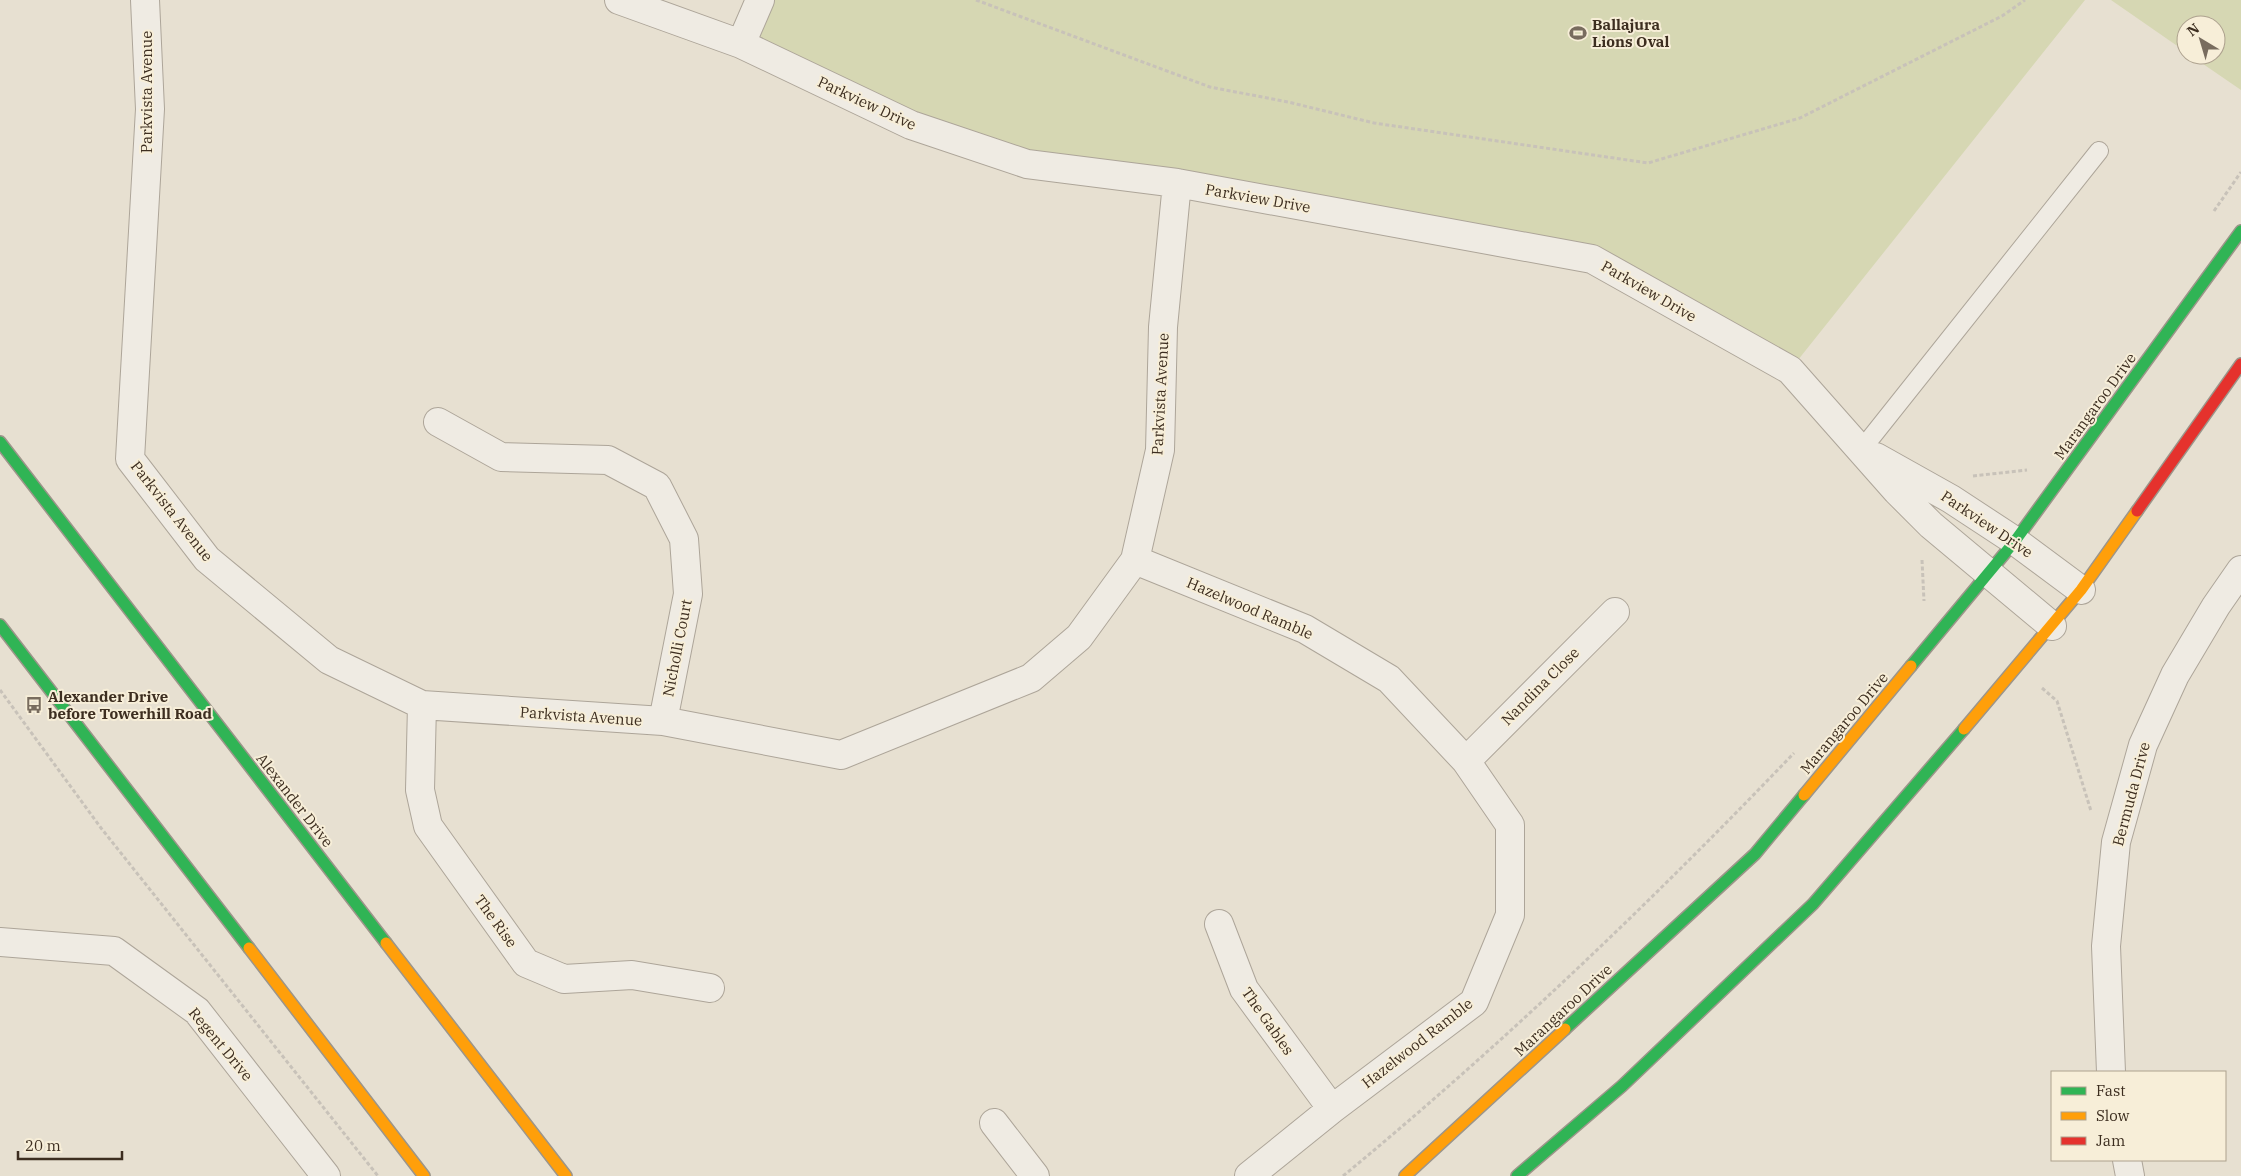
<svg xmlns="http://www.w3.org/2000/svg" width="2241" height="1176" viewBox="0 0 2241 1176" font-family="'IBM Plex Serif',serif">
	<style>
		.green { fill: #d6d7b3 }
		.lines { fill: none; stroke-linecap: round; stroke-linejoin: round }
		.lane-casing { stroke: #ada599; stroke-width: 20 }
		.street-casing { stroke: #ada599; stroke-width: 30 }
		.fast-casing { stroke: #9c958a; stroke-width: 14 }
		.slow-casing { stroke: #9c958a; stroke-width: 14 }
		.jam-casing { stroke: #9c958a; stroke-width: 14 }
		.path { stroke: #c8c2b9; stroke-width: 3; stroke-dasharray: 4 2.5; stroke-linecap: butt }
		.lane { stroke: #efebe3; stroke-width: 18 }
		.street { stroke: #efebe3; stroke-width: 28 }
		.fast { stroke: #30b455; stroke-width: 11 }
		.slow { stroke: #ff9f0a; stroke-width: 11 }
		.jam { stroke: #e5322d; stroke-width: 11 }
		.labels { text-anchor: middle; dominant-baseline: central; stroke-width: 4; stroke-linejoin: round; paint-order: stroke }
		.poi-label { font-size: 15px; font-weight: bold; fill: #3d2e20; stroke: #f7eed8; text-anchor: start }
		.street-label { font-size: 15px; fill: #3d2e20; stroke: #f7eed8 }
	</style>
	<rect width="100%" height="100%" fill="#e7e0d1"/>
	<path class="green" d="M760,0H2085L1790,370L1592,259L1027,164L741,44Z
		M2111,0H2241V90L2190,55H2216V25H2186V52Z"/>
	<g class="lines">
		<g class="lane-casing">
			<path id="lane" d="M1862,449L2099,151"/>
		</g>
		<g class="street-casing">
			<path id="street" d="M145,0L150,109L130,459L207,559L329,660L422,705L663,721L841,755L1031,678L1079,637L1135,560L1160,450L1163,327L1177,183
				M619,0L741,44L911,125L1027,164L1177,183L1592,259L1790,370L1897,491L1931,525L2052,626
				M741,44L760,0
				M438,422L501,457L608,460L657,486L684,539L688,594L663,721
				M1876,457L1951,499L2015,541L2081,590
				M1135,560L1305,629L1389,679L1466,761L1510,825V915L1474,1002L1332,1109L1249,1176
				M422,705L420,790L428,826L526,963L564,979L632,975L710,988
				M1466,761L1615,612
				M1219,924L1244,989L1332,1109
				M0,942L114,951L197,1011L326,1176
				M2111,1072L2106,946L2116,842L2143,745L2175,675L2216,606L2241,570
				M994,1123L1035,1176
				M2127,1160L2130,1176"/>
		</g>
		<g class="fast-casing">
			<path id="fast" d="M0,442L386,943
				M0,625L249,948
				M1911,666L2015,541L2241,231
				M1565,1029L1755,854L1804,795
				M1517,1176L1622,1086L1813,904L1964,729"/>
		</g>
		<g class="slow-casing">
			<path id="slow" d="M1964,729L2081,590L2137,511
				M1804,795L1911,666
				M386,943L566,1176
				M249,948L424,1176
				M1405,1176L1565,1029"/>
		</g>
		<g class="jam-casing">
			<path id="jam" d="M2137,511L2241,364"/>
		</g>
		<path class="path" d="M976,0L1210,87L1288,102L1374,123L1648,163L1800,118L2002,16L2025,0
			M2214,211L2241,172
			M1973,476L2027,470
			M1922,560L1924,601
			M2042,688L2057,701L2091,811
			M0,690L101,828L378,1176
			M1343,1176C1502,1045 1651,902 1794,753"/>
		<use href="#lane" class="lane"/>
		<use href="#street" class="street"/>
		<use href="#fast" class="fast"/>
		<use href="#slow" class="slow"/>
		<use href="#jam" class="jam"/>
	</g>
	<defs>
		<g id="stadium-bare" transform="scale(1.35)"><path d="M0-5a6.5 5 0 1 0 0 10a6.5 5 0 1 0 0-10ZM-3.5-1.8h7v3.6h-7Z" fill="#786c5e" stroke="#f7eed8" stroke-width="2.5" paint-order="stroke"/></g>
		<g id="bus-bare" transform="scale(1.35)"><path d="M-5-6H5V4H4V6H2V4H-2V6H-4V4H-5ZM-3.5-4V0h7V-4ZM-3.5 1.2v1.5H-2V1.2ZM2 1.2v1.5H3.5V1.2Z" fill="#786c5e" stroke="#f7eed8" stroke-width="2.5" paint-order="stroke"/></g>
	</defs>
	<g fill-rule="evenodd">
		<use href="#stadium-bare" x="1578" y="33"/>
		<use href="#bus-bare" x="34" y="705"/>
	</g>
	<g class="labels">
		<g class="poi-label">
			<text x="1592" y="24">Ballajura<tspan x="1592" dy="17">Lions Oval</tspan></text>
			<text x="48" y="696">Alexander Drive<tspan x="48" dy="17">before Towerhill Road</tspan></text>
		</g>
		<g class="street-label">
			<text transform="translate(146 92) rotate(-90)">Parkvista Avenue</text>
			<text transform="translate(867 103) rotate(25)">Parkview Drive</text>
			<text transform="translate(1258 198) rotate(10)">Parkview Drive</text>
			<text transform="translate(1649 291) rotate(30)">Parkview Drive</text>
			<text transform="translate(1160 394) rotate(-87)">Parkvista Avenue</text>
			<text transform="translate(2095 406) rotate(-54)">Marangaroo Drive</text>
			<text transform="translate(172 511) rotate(52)">Parkvista Avenue</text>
			<text transform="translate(1987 524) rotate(34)">Parkview Drive</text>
			<text transform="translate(1250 608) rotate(23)">Hazelwood Ramble</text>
			<text transform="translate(677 648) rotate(-79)">Nicholli Court</text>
			<text transform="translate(1540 686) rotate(-45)">Nandina Close</text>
			<text transform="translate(581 716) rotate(4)">Parkvista Avenue</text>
			<text transform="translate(1844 723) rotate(-50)">Marangaroo Drive</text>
			<text transform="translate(2131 794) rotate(-75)">Bermuda Drive</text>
			<text transform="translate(295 800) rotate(52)">Alexander Drive</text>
			<text transform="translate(496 921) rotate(54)">The Rise</text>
			<text transform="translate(1563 1010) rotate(-43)">Marangaroo Drive</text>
			<text transform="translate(1268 1021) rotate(55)">The Gables</text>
			<text transform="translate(1417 1043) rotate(-38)">Hazelwood Ramble</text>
			<text transform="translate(221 1044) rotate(50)">Regent Drive</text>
		</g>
	</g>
	<rect x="2051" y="1071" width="175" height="90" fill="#f7eed8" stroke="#ada18e"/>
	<rect x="2061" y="1087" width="25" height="8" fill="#30b455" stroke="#ada18e"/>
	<text x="2096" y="1096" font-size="15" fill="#3d2e20">Fast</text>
	<rect x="2061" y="1112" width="25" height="8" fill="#ff9f0a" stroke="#ada18e"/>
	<text x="2096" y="1121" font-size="15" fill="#3d2e20">Slow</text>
	<rect x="2061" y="1137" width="25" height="8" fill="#e5322d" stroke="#ada18e"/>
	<text x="2096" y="1146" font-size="15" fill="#3d2e20">Jam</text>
	<g transform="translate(2201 40) rotate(322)"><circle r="24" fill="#f7eed8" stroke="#ada18e"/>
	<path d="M0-4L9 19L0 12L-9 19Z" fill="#786c5e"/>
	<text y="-8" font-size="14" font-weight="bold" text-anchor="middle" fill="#3d2e20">N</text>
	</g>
	<path d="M18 1151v8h104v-8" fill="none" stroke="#3d2e20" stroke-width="2.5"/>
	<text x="25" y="1151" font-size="15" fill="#3d2e20" stroke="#f7eed8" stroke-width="4" paint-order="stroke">20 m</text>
</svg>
